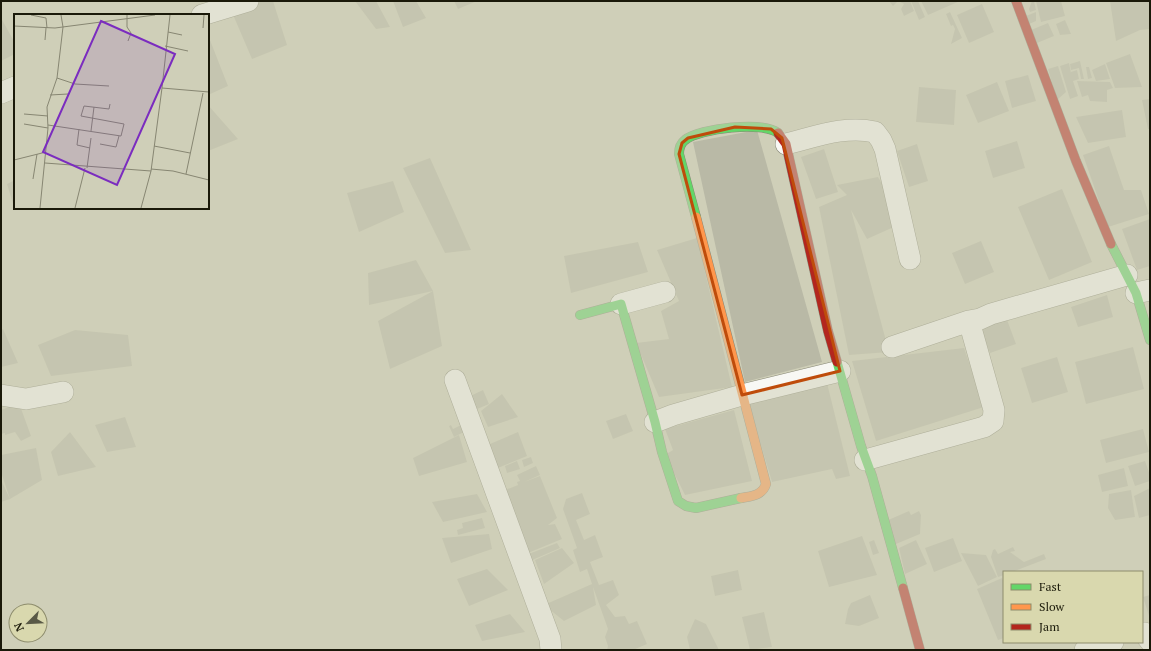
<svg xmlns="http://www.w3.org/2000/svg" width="1151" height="651" viewBox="0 0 1151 651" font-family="'PT Serif',serif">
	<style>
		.building { fill: #b9b9a6 }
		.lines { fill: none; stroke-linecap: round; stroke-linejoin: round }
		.street-casing { stroke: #878775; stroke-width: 22 }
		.fast-casing { stroke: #878775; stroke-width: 10 }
		.slow-casing { stroke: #878775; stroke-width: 10 }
		.jam-casing { stroke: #878775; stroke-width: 10 }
		.street { stroke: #f8f8f4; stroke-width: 21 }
		.fast { stroke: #63d668; stroke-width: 9 }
		.slow { stroke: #ff974d; stroke-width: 9 }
		.jam { stroke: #b3261e; stroke-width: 9 }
		.marked { fill: none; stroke: #bf4c0b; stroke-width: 3; stroke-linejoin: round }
		.inset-road { fill: none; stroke: #878672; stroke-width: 1 }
		.view { fill: #7b2cbf; fill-opacity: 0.15; stroke: #7b2cbf; stroke-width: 2 }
		.inset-edge { fill: none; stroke: #1a1909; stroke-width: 2 }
	</style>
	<rect width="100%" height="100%" fill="#cfcfb8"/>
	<path class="building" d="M258,1H273L287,45L252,59L231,10Z
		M355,1H376L390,27L376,29Z
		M393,1H416L426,18L403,27Z
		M454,1H477L458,9Z
		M889,1H898L893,6Z
		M898,1H910L914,11L904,16L901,9L904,4Z
		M911,1H918L925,17L919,20Z
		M921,1H960L928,15Z
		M1032,1H1034L1036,10L1030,12L1029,9Z
		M1036,1H1061L1065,16L1041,22Z
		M1110,1H1149L1150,29L1140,30L1116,41Z
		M982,4L994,32L969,43L957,15Z
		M950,12L962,38L951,44L955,29L953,25L951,26L946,14Z
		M1036,12V21L1029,24L1026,16Z
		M1,18L15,43V54L1,61Z
		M1065,20L1071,34L1060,35L1056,24Z
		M1048,23L1054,36L1037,43L1031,30Z
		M208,35L228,86L208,95Z
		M1130,54L1142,87L1115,88L1106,63Z
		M1080,61L1084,79H1081L1079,68L1071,70L1070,64Z
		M1069,63L1071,73V72L1077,70L1079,79L1073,81L1078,96L1070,99L1060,66Z
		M1105,64L1110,79L1096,81L1092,70Z
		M1058,66L1066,92L1057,100L1048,69Z
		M1086,67H1089L1092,78L1088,79Z
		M1028,75L1036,101L1012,108L1005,81Z
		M1077,81L1110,82L1113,88L1107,90V102L1090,101L1088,95L1082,97Z
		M997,82L1009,111L978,123L966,95Z
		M919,87L956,90L954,125L916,122Z
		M1150,99V129H1148L1142,100Z
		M208,105L238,139L208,151Z
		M1122,110L1126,137L1088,143L1076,117Z
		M757,130L822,362L745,382L693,142Z
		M1017,141L1025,168L993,178L985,151Z
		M917,144L928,181L909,187L897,151Z
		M1109,146L1124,190H1141L1149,214L1108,227L1083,155Z
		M824,149L838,192L816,199L801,157Z
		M430,158L471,250L445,253L403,168Z
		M878,177L888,194L896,226L867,239L851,210L889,352L849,355L819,207L847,195L837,185Z
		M15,180V207H14L7,184Z
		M393,181L404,212L359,232L347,193Z
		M1062,189L1092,262L1049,280L1018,207Z
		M1150,219V266L1137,270L1122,229Z
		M697,238L732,387L659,397L636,343L669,339L661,311L679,301L657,250Z
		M981,241L994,272L965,284L952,253Z
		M638,242L648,272L571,293L564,256Z
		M416,260L433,291L369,305L368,273Z
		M433,291L442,346L390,369L378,321Z
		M1107,295L1113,317L1078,327L1071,307Z
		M1006,317L1016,344L990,353L980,326Z
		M3,329L18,363L1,367V330Z
		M75,330L128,335L132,366L51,376L38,345Z
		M1133,347L1144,389L1086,404L1075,362Z
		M964,348L984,407L876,441L852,361Z
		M1057,357L1068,392L1032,403L1021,368Z
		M826,379L850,476L836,479L832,469L772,482L747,398Z
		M483,390L489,404L470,412L464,399Z
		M502,394L518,417L488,427L481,411Z
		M19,403L31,436L21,441L15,432L5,435V433L1,434V410Z
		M734,410L752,481L685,495L665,455L673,450L665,429Z
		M626,414L633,431L613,439L606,421Z
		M125,417L136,447L107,452L95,425Z
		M451,425L453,429L461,425L464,432L454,437L449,426Z
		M1143,429L1149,452L1106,463L1100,440Z
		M70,432L96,467L58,476L51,452Z
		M518,432L527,456L493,470L490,444Z
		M459,435L467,462L419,476L413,458Z
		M36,448L42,480L10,499L1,502V480L10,499L1,472V455Z
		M531,457L533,463L524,467L522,460Z
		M517,461L520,469L507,473L505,466Z
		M1145,461L1150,475V481L1135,486L1128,466Z
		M536,466L540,475L524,482L540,476L557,518L548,525L555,524L562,539L523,555L500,492L518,485L517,482L520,481L517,475Z
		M1124,468L1128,486L1102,492L1098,475Z
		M1150,488V515L1139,518L1134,496Z
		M1131,490L1135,517L1115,520L1108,508L1109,494Z
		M582,493L590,514L576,520L584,540L595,535L603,557L590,562L599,585L613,580L619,595L606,605L615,617L625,616L629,624L637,621L647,644L633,650H607L608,646L605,637L608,629L593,587L596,605L564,621L544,605L592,584L587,569L580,572L573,550L577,548L563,509L566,499Z
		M477,494L487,512L443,522L432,502Z
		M909,511L911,515L919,511L921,515L920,534L896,544L886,521Z
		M482,518L485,528L458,535L457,530L463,528L462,523Z
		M489,534L492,549L451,563L442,538Z
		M862,536L877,575L829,587L818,551Z
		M953,538L962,561L934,572L925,548Z
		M874,540L879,553L873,555L869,542Z
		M916,540L927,564L905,574L899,548Z
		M557,543L560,548L530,561L521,557Z
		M1013,547L1015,551L1010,552L1024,562L1044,554L1046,559L1012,572H1004V575L998,577L991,557L993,550L995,549L998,554Z
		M562,548L574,563L544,584L535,560Z
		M961,553L986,555L997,577L978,586Z
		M487,569L508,590L469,606L457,579Z
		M738,570L742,590L715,596L711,576Z
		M1002,578L1004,582V638L998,640L977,589Z
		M870,595L879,618L859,626L845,624L848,609L851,603Z
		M1150,595V619L1143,597Z
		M764,612L772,647L750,650L742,617Z
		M510,614L525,632L482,641L475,625Z
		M695,619L706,624L719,650H690L687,637Z"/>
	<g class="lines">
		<g class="street-casing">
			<path id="street" d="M202,15L248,1
				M1,93L15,87
				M786,144C815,137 845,125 875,132L881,140L885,149L910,259
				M1136,293L1150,290
				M621,304L665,292
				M892,347L969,321L980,319L991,314L1127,275
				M455,380L550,639L551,650
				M1,395L26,399L63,392
				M655,422L673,415L742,395L840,371
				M865,460L984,427L993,421L994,410L969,321
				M1144,633L1150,641
				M1085,650L1113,642"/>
		</g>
		<g class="fast-casing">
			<path id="fast" d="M696,217L679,154C679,149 681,143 685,140C700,128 763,121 778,133
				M1111,244L1136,293L1150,340
				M580,315L621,304L655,422L662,452L678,501L686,506L696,508L741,498
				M837,362L861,446L872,476L903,588"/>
		</g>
		<g class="slow-casing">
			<path id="slow" d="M696,217L766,484C762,496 751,496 741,498"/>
		</g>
		<g class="jam-casing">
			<path id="jam" d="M1016,1L1076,161L1111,244
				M778,133L786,144L828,331L837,362
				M903,588L920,650"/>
		</g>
		<use href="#street" class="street"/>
		<use href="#fast" class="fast"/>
		<use href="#slow" class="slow"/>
		<use href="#jam" class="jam"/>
	</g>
	<path d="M0 0H1151V651H0ZM735,127L771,129L782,138L840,371L742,395L679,154L682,143L688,138Z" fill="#cfcfb8" fill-opacity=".55" fill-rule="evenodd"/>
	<path class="marked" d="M735,127L771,129L782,138L840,371L742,395L679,154L682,143L688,138Z"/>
	<g transform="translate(14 14)">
		<rect width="195" height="195" fill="#cfcfb8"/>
		<path class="inset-road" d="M17,1L32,4L33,14M113,1V13L117,19L114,27M0,12L41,14L141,1M189,14L190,1M154,18L168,21M31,26L32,14M151,32L174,37M43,64L61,70L95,72M148,74L156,1M36,81L54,80M10,100L34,102M10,110L34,114M34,111L107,122L110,110L67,102L70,92L95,95L96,90M65,115L63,131L76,134M77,117L80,93M86,130L102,133L105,122M140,132L176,139M0,146L32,138M31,149L137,157M73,154L77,124M137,155L159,157L195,166M172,160L189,79M19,165L23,140M26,194L34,114L33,93L43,64L49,13L47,1M61,194L71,154M127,194L137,157L148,74L195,78"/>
		<path class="view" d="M87,7L161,40L103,171L29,138Z"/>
		<rect width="195" height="195" class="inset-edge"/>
	</g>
	<rect width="1151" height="651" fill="none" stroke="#1a1909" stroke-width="4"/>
	<rect x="1003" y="571" width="140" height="72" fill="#d9d8ae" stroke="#8d8c6c"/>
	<rect x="1011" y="584" width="20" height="6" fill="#63d668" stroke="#8d8c6c"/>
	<text x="1039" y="591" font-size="12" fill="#1a1909">Fast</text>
	<rect x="1011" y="604" width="20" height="6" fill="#ff974d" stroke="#8d8c6c"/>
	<text x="1039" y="611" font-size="12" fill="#1a1909">Slow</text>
	<rect x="1011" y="624" width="20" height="6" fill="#b3261e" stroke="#8d8c6c"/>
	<text x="1039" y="631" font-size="12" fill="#1a1909">Jam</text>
	<g transform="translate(28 623) rotate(246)"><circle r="19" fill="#d9d8ae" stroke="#8d8c6c"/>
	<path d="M0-3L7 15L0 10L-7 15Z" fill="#595946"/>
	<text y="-6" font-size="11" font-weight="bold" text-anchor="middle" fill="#1a1909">N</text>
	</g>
</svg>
